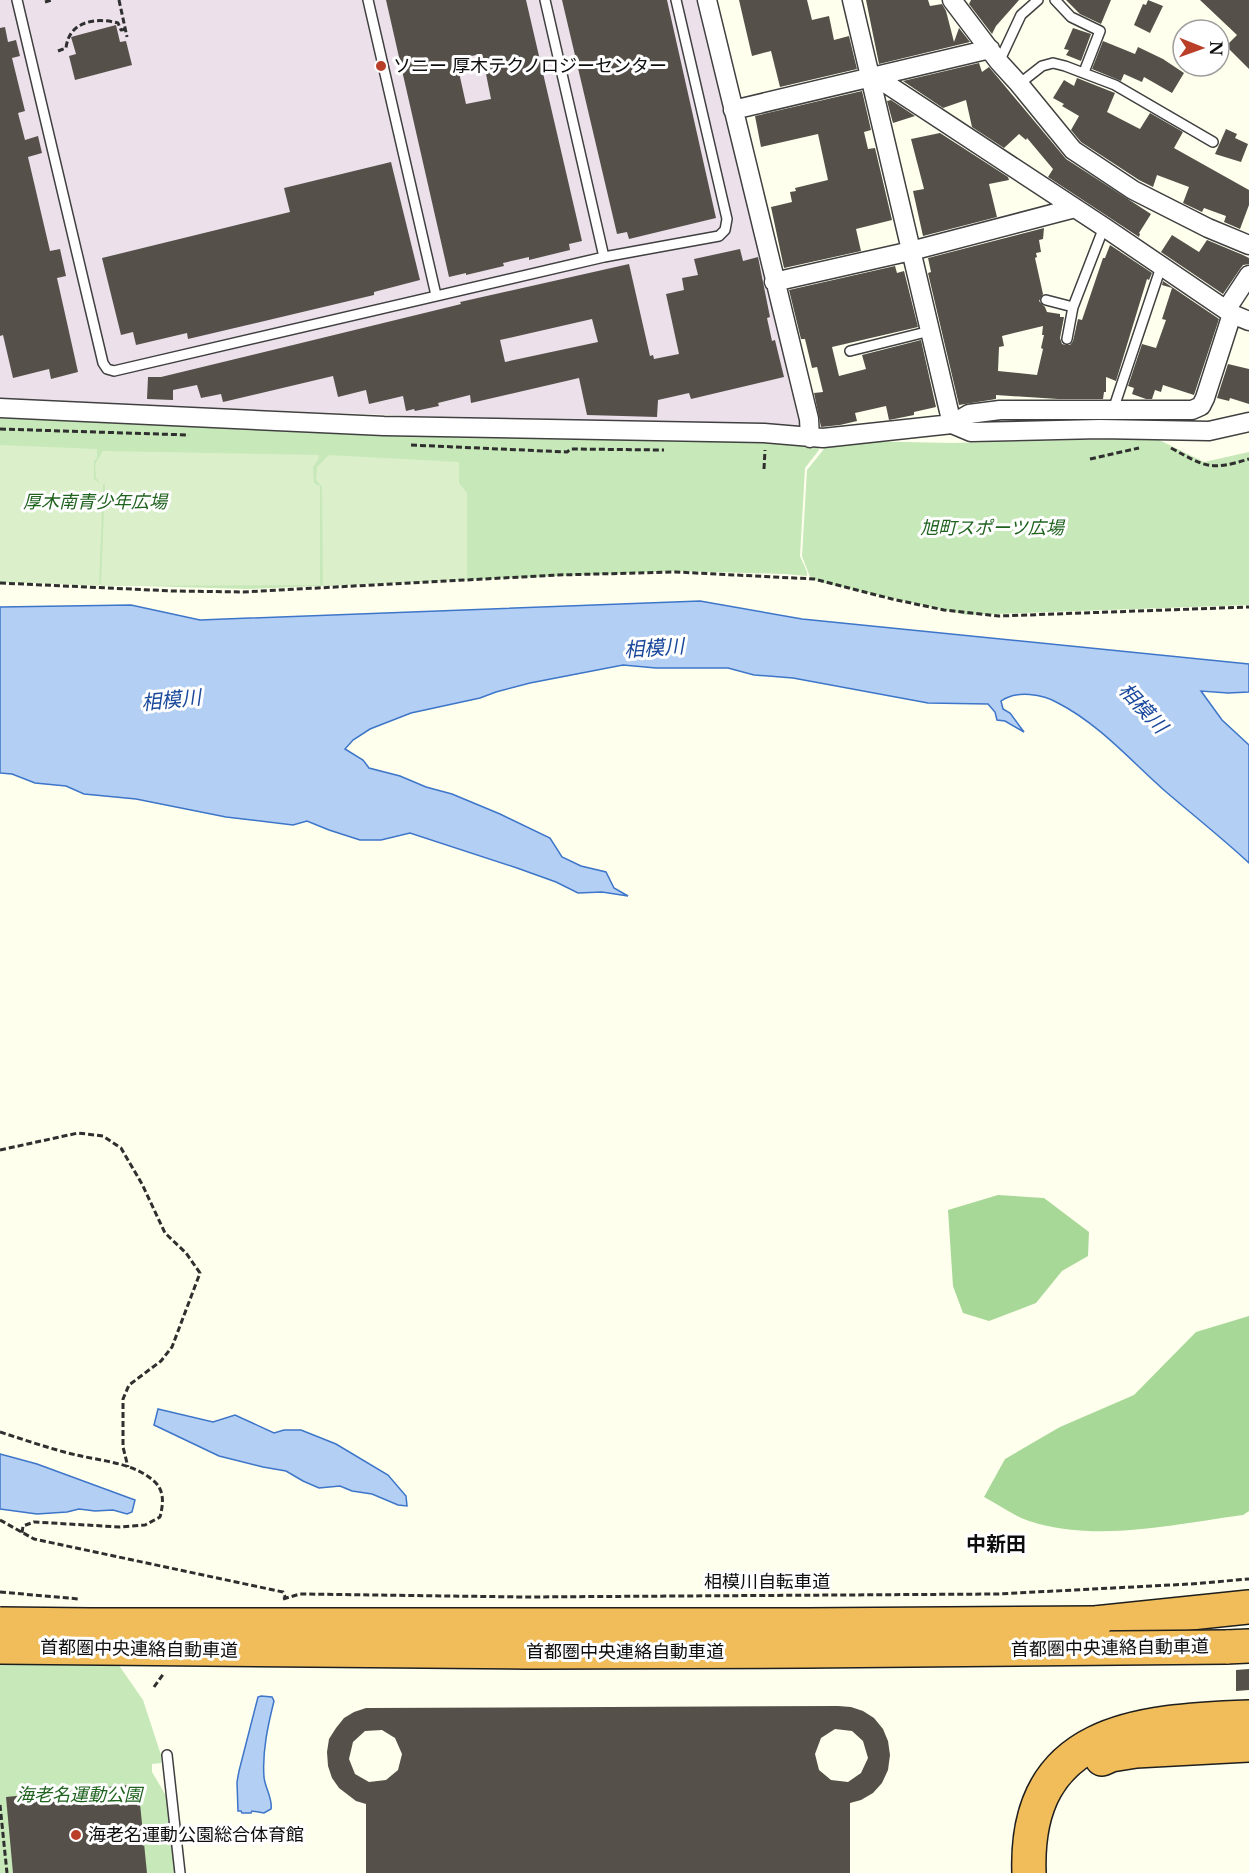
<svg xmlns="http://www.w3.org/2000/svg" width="1249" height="1873" viewBox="0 0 1249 1873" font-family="'Libre Baskerville','Noto Sans JP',serif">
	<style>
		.industrial { fill: #ece1eb }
		.green { fill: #c7e8b8 }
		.forest { fill: #a8d898 }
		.pitch { fill: #dbefca }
		.water { fill: #b4cff4; stroke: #3d75c9; stroke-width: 1.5 }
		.building { fill: #55514a; fill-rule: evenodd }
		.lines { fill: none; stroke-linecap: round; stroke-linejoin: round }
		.lane-casing { stroke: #404040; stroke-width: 12 }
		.street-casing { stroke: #404040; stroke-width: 21 }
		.highway-casing { stroke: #1e1e1e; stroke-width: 36 }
		.path { stroke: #2f2f2f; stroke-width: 3; stroke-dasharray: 6 3; stroke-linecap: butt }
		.lane { stroke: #fff; stroke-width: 9 }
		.street { stroke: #fff; stroke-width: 18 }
		.highway { stroke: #f0bd5a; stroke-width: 33 }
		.highway-bridge-casing { stroke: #1e1e1e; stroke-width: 36; stroke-linecap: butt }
		.highway-bridge { stroke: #f0bd5a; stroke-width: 33 }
		.poi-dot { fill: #b93f29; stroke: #fff; stroke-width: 2 }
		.labels { text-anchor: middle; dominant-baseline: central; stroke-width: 6; stroke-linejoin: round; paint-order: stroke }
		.poi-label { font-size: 18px; fill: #0d0d0d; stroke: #fff; text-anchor: start }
		.park-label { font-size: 18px; font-style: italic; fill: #20631f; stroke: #fff }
		.street-label { font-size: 18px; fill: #0d0d0d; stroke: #fff }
		.water-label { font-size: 20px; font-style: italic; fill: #1a489b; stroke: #fff }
		.neighbourhood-label { font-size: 20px; font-weight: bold; fill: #0d0d0d; stroke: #fff }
	</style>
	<rect width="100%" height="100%" fill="#feffed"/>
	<path class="industrial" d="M0,0H703L803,423L799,428L567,422L0,400Z"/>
	<path class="green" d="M0,416L817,444L819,450L805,468L800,556L807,572V576L785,574L677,571L248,589L0,582Z
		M1155,438L1204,462L1249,452V605L967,615L820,582L810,577L802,556L807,470L828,444L852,441L953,443Z
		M0,1663L118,1664L143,1700L161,1755V1763L152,1764V1772L168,1799L175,1873H0Z"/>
	<path class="forest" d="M998,1195L1044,1198L1089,1232L1088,1256L1062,1271L1036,1303L989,1321L963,1313L953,1286L948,1210Z
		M1249,1316V1511L1243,1515C1175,1524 1095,1543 1029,1521C1014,1516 999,1505 984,1497L1005,1459L1060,1427L1134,1395L1196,1332Z"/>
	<path class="pitch" d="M0,445L97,449V458L94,461V479L101,484L96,478L95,464L103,451L319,455L318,460L313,467L314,483L320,486V585L101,586L105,485L103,484L99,586L0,581Z
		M329,455L459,462V483L467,493V579L323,586L322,487L316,480L317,467Z"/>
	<path class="water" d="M700,601L802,619L1249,664V692L1228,693L1201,691L1222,720L1249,745V863C1222,838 1193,815 1165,791C1131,761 1099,724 1058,703C1043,694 1016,690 1001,701L1003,709L1010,713L1024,732L1005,721L997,720L995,712L988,704L928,703L793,678L754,675L728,668H656L623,665L530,683L496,692L480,698L411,713L370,729L353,740L345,749L363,760L369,768L400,776L426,787L452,794L500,814L550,838L562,857L581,866L606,872L614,888L628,896L602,892L578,893L556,882L517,868L410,833L381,840H360L329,830L307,821L293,825L226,817L136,799L84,794L66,786L35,783L12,774L0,773V607L131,605L200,620Z
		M158,1409L213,1422L235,1415L274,1433L284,1430H301L336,1444L388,1475L406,1496L407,1506L398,1505L372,1494L352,1491L340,1486L319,1488L303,1481L286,1471L263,1467L219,1456L154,1425Z
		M0,1454L37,1464L135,1500L132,1512L127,1514L113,1510L95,1511L79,1509L67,1512L37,1514L0,1509Z
		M261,1696L272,1697L274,1701C268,1725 262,1752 264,1777C265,1788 273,1799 271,1809L264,1813L252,1811L251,1813H242L241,1811H238L237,1782L239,1771L258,1697Z"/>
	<path class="building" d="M386,0H526L582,241L569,244L570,250L529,260V257L503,263L504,266L466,275V273L449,277ZM482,54L491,99L466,104L456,59Z
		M562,0H667L716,218L629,239L627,232L617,234Z
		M739,0H807L812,20L829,16L834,40L849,36L857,69L780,87L771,51L752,56Z
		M866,0H928L930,6L942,4L946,11L954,42L959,28L970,42L879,64Z
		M971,0H1019L996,26L992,34L969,4Z
		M1066,0H1111L1101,24L1080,14Z
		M1148,0L1163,6L1150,33L1134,25L1143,4L1146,5Z
		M1200,0H1249V69L1226,46L1237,35Z
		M116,25L120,42L126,41L132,65L75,80L69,56L76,54L71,37Z
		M5,27L8,42L16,40L20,56L12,58L25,111L18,113L25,140L38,136L42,153L28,157L50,251L60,249L66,276L57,278L78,372L51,379L49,369L13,378L3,335L0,336V28Z
		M1073,28L1091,34L1081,61L1066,55L1069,50L1064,49Z
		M1103,41L1135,54L1138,47L1163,59L1184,73L1172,93L1144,77L1142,82L1124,74L1121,81L1092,69Z
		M979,63L982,72L989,67L1066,159L1151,214L1139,233L1140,234L1139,237L1048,177L1053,169L1027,138L1026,140L1019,134L1004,148L972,127L966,100L943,108L903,81Z
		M1077,78L1115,93L1107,112L1136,127L1140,129L1150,113L1183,132L1174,148L1249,190V205L1240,229L1224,222L1226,216L1204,208L1202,212L1183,203L1189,187L1157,175L1153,187L1139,180L1081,142L1071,130L1079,116L1062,106L1064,104L1053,98L1064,80L1074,86Z
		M862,91L871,130L864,132L868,149L875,148L892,220L856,229L861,251L784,268L771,207L792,202L790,192L796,191L795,188L828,180L818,134L761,147L755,116Z
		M891,100L915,116L893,123L887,101Z
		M1226,129L1237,134L1235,138L1248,144L1241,162L1215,154Z
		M940,133L1008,177L1009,180L989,184L997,217L923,236L913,191L924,189L911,139Z
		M391,162L420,280L374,292V295L188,339L187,333L136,345L133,332L121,335L102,258L290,212L284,188Z
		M1044,228L1043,239L1039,240L1041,252L1036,253L1037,257L1035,258L1043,294L1039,301L1045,307L1047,312L1060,314V317H1064L1060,338L1062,344L1065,345H1070L1073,341L1078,319L1082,320L1103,258H1105L1110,245L1152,273L1149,280L1147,279L1116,381L1106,377V392H1104L1103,399H1058L996,395V399L959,405L928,273L931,272L928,258ZM1043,326L1042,335H1044L1041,348L1043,349L1037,375L998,371L999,347L1004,346L1002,336Z
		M1172,235L1199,252L1207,240L1243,255L1249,258V264L1243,265L1240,269L1223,294L1161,252Z
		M740,249L743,261L758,257L770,317L767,318L772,341L775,340L784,377L691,399L689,393L658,400L657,417L587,415L579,378L471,403L470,395L438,403L439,406L415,411L414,409L406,411L403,396L369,404L366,390L338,397L333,376L223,402L221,394L201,398L197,385L173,390V400L147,399L148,377H161L449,307L461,304L460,302L629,264L650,356L653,355L654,359L679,354L666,294L684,290L682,278L698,275L694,259ZM592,319L598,342L505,362L500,340Z
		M895,266L897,273L904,271L918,327L832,347L839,376L866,369L862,355L921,340L936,407L914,412V415L889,420L886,406L855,413L857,421L840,425L821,427L814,393L823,392L817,367L812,368L805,339H801L789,290Z
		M1163,281L1219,319L1194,395L1163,385L1161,392L1155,390L1152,399H1146L1132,394L1134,388L1128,386L1142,344L1156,348L1166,320L1162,319L1172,288L1162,285Z
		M1228,364L1249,369V404L1230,398L1229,401L1217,398Z
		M1249,1669V1690L1236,1691V1670Z
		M838,1706L851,1707L863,1711L874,1718L883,1729L888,1741L890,1755L888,1770L882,1783L873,1793L861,1800L850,1803V1873H366V1804L356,1801L339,1788L332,1778L328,1766L327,1752L329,1739L336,1728L344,1718L354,1712L366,1708ZM835,1729L852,1731L863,1741L868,1758L861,1773L848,1782L831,1780L819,1770L815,1754L821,1738ZM382,1730L395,1738L402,1754L398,1770L386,1780L369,1782L355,1774L349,1759L353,1742L365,1731Z
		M138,1784L147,1873H13L6,1797Z"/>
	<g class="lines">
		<g class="lane-casing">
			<path id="lane" d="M17,0L103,363L107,369L114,371L604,257L719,236L725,230L727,219L676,0
				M368,0L436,295
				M545,0L604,257
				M1055,0L1071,17L1100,31L1084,72
				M999,62L1021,15L1038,0
				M1019,84L1042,66L1053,63L1065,66L1115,85L1213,142
				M1046,300L1073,307
				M1067,339L1073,307L1104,227
				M850,351L930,331
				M1113,410L1161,267
				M167,1755L180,1873"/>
		</g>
		<g class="street-casing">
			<path id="street" d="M707,0L809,419L810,438
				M852,0L952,424
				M952,0L999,62L1019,84L1073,150L1133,190L1208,228L1249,245
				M876,77L1104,227L1232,314L1249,321
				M733,110L990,49
				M774,282L911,251L1075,208
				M1226,310L1249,275
				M0,408L384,426L764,433L823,438L952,424L969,414L1000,410H1192L1201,406L1205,398L1232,314
				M952,424L971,432L1100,429L1209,431L1249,422"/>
		</g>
		<g class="highway-casing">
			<path id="highway" d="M1095,1623L1249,1607
				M1226,1647L1249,1646
				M1102,1759L1111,1755L1136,1751L1249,1745
				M1029,1873C1024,1730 1137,1721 1249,1717"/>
		</g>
		<path class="path" d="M119,0L127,37
			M45,2L52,0
			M58,51L66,48C69,21 96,17 118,23L121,30L126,29
			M0,429L189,435
			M411,445L567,452L571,449L664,450
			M1171,448C1206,467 1210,471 1249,459
			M1090,459L1139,448
			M764,469L765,450
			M0,583L173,591L243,592L558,575L676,572L814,579L892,599L944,610L999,616L1249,607
			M0,1150L78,1133L103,1136L121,1148L142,1184L165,1233L186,1253L200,1273L172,1347L161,1361L129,1385L123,1399V1447L128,1467
			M0,1432C25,1440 51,1449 76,1455C102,1461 135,1463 155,1482C165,1492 163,1505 160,1517L145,1525L120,1527L34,1522L23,1526L22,1533
			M0,1520L34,1539L283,1592L286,1599
			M0,1592L79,1599
			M283,1599L300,1594L524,1597L997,1594L1190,1584L1249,1579
			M154,1687L164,1673
			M0,1805L7,1873"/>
		<use href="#lane" class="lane"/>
		<use href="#street" class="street"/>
		<use href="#highway" class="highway"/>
		<g class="highway-bridge-casing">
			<path id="highway-bridge" d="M0,1624L91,1625H806L1095,1623
				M0,1647L528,1652L806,1651L1226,1647"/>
		</g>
		<use href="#highway-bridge" class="highway-bridge"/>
	</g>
	<g class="poi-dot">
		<circle cx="381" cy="66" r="6"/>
		<circle cx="76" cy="1835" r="6"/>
	</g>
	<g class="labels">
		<g class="poi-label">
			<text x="393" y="66">ソニー 厚木テクノロジーセンター</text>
			<text x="88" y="1835">海老名運動公園総合体育館</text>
		</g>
		<g class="park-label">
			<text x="95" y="502">厚木南青少年広場</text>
			<text x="992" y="528">旭町スポーツ広場</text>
			<text x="79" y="1795">海老名運動公園</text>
		</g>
		<g class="street-label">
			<text x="767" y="1582">相模川自転車道</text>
			<text transform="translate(1110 1648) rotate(-1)">首都圏中央連絡自動車道</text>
			<text transform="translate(139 1649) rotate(1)">首都圏中央連絡自動車道</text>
			<text x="625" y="1652">首都圏中央連絡自動車道</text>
		</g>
		<g class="water-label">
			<text transform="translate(654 648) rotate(-4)">相模川</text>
			<text transform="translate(171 700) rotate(-6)">相模川</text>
			<text transform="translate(1143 708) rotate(47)">相模川</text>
		</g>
		<g class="neighbourhood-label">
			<text x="996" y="1544">中新田</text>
		</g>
	</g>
	<g transform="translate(1201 48) rotate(91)"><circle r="28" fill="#ffffff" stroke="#9e9e9e" stroke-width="1.5"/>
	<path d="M0-4.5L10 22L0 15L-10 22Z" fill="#b93f29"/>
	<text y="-9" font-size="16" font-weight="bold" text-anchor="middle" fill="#0d0d0d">N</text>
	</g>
</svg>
